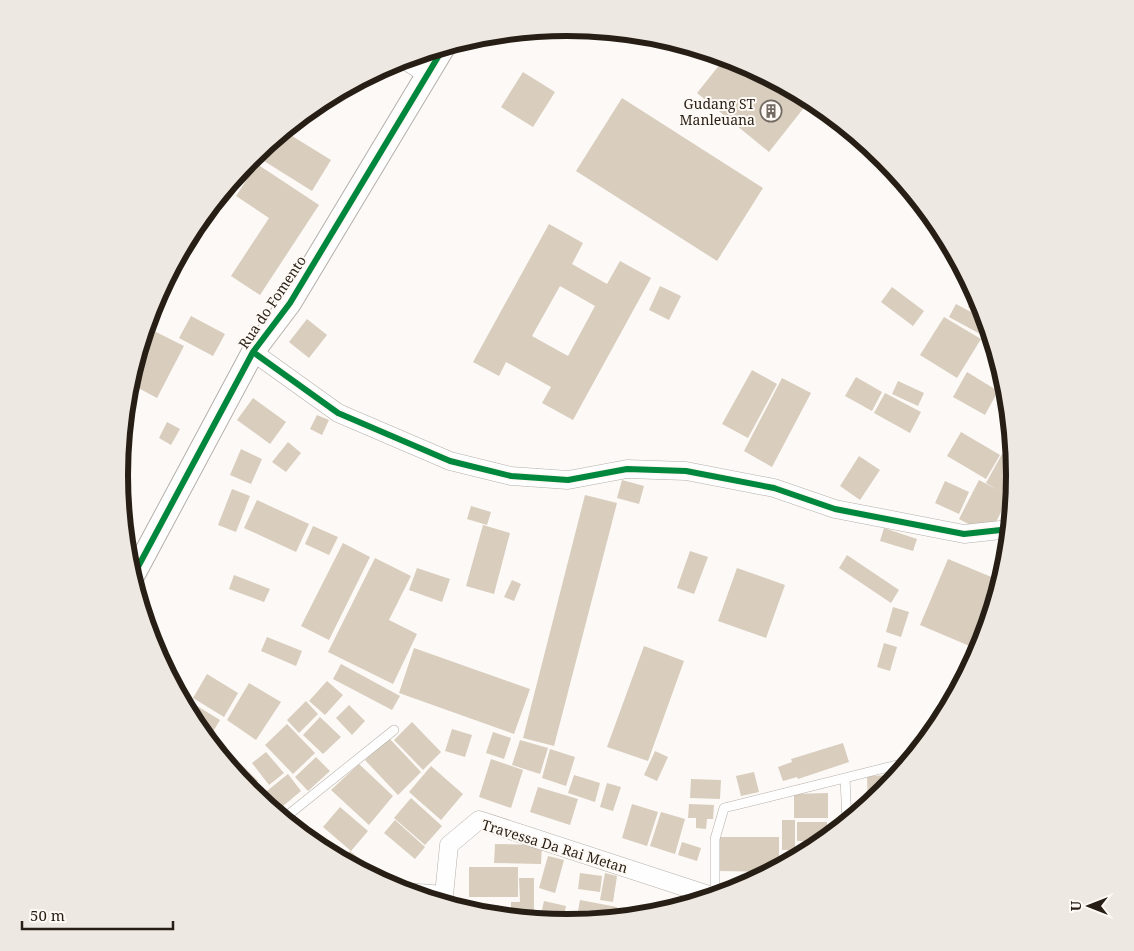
<svg xmlns="http://www.w3.org/2000/svg" width="1134" height="951" viewBox="0 0 1134 951" font-family="'Noto Serif',serif">
	<style>
		.building { fill: #d9cdbd; fill-rule: evenodd }
		.lines { fill: none; stroke-linecap: round; stroke-linejoin: round }
		.service-casing { stroke: #b4afa9; stroke-width: 10 }
		.minor-casing { stroke: #b4afa9; stroke-width: 19 }
		.tertiary-casing { stroke: #b4afa9; stroke-width: 24 }
		.service { stroke: #fffefe; stroke-width: 9 }
		.minor { stroke: #fffefe; stroke-width: 18 }
		.tertiary { stroke: #fffefe; stroke-width: 22 }
		.cycleway-casing { stroke: #fef9f4; stroke-width: 9 }
		.cycleway { stroke: #00873e; stroke-width: 6 }
		.labels { text-anchor: middle; dominant-baseline: central; stroke-width: 4; stroke-linejoin: round; paint-order: stroke }
		.poi-label { font-size: 14px; fill: #271f15; stroke: #fef9f4; text-anchor: end }
		.street-label { font-size: 14px; fill: #271f15; stroke: #fef9f4 }
		.rim { fill: none; stroke: #271f15; stroke-width: 6 }
	</style>
	<rect width="100%" height="100%" fill="#fcf9f6"/>
	<path class="building" d="M650,36H655L680,44L676,50Z
		M725,58L739,62L810,100L769,152L697,93Z
		M523,72L555,92L533,127L501,107Z
		M622,98L763,188L717,261L576,171Z
		M284,131L331,160L312,191L264,161L280,135Z
		M257,164L319,205L260,295L231,276L269,218L236,196Z
		M549,224L583,243L572,264L607,284L620,261L651,278L573,420L542,403L551,387L506,362L499,376L473,362ZM560,286L595,306L568,356L532,336Z
		M660,286L681,296L669,320L649,310Z
		M892,287L924,311L913,326L881,302Z
		M976,294L981,304L985,317L968,307Z
		M956,304L986,320L987,325L982,335L949,317Z
		M191,316L225,334L213,356L179,338Z
		M944,317L981,339L957,378L920,355Z
		M307,319L327,335L309,358L289,342Z
		M146,327L184,346L157,398L129,383Z
		M752,370L777,384L748,438L722,424Z
		M967,372L998,391L985,415L953,397Z
		M856,377L882,392L872,411L845,396Z
		M782,378L811,393L772,467L744,451Z
		M898,381L924,393L918,406L892,394Z
		M885,393L921,412L910,433L874,413Z
		M253,398L286,422L270,444L237,420Z
		M317,415L329,420L322,435L310,429Z
		M167,422L180,429L171,445L159,438Z
		M961,432L1000,455L986,479L947,456Z
		M288,442L301,453L286,472L272,462Z
		M1007,445L1012,448L1015,477L1013,498L1009,496L995,524L976,528L959,519L979,480L998,490L986,483Z
		M241,449L262,459L251,484L230,475Z
		M859,456L880,470L860,500L840,486Z
		M622,480L644,486L639,504L617,498Z
		M945,481L969,492L959,514L935,503Z
		M232,489L250,496L236,532L218,525Z
		M585,495L617,503L554,746L523,738Z
		M121,497L132,502L123,520Z
		M257,500L309,524L296,552L244,528Z
		M471,506L491,512L487,525L467,519Z
		M483,525L510,533L494,594L466,586Z
		M313,526L338,537L329,555L305,544Z
		M884,528L917,539L913,551L880,541Z
		M343,543L370,557L329,640L301,626Z
		M690,551L708,557L694,594L677,588Z
		M847,555L899,590L891,603L839,568Z
		M375,558L411,576L389,620L417,634L393,684L328,652Z
		M948,559L1001,581L979,650L920,625Z
		M417,568L450,579L442,602L409,590Z
		M737,568L785,585L766,638L718,621Z
		M234,575L270,589L264,602L229,589Z
		M512,580L521,584L514,601L504,597Z
		M893,607L909,612L901,637L886,632Z
		M267,637L302,651L296,666L261,651Z
		M884,643L897,647L890,671L877,667Z
		M644,646L684,661L648,761L607,747Z
		M414,648L530,689L514,734L399,693Z
		M341,664L400,696L392,710L333,679Z
		M207,674L238,693L224,717L193,698Z
		M327,681L343,695L325,715L309,701Z
		M249,683L281,702L256,740L227,720Z
		M949,686L960,687L947,710Z
		M179,695L220,720L208,740L194,724Z
		M306,701L318,714L299,733L287,720Z
		M349,705L365,721L352,735L336,718Z
		M320,717L341,737L323,754L303,735Z
		M412,722L441,752L423,770L394,740Z
		M287,724L315,753L293,774L265,745Z
		M452,729L472,735L465,757L445,751Z
		M493,732L511,738L504,759L486,753Z
		M389,738L421,772L398,795L365,760Z
		M520,740L548,748L540,774L512,765Z
		M843,743L849,762L798,779L797,777L783,781L778,767L792,762L791,759Z
		M550,749L575,757L566,786L542,778Z
		M655,751L668,757L657,781L644,775Z
		M266,752L284,773L269,785L252,763Z
		M316,757L330,771L308,791L295,777Z
		M491,759L523,770L511,808L479,797Z
		M237,760L258,781L248,790L230,767Z
		M359,764L393,796L369,825L331,790Z
		M431,766L463,794L441,820L409,792Z
		M754,772L759,792L741,796L736,776Z
		M288,774L301,791L276,812L262,795Z
		M574,775L600,783L595,802L568,793Z
		M898,775L884,792L868,805L867,776Z
		M691,779L721,780L720,799L690,798Z
		M607,783L621,787L613,811L600,807Z
		M538,787L578,799L570,825L530,812Z
		M828,793V818H794V794Z
		M411,798L442,826L425,845L394,818Z
		M632,804L658,812L647,846L622,838Z
		M689,804L714,805L713,819H707L706,829L696,828V818H688Z
		M340,807L368,831L351,851L323,827Z
		M661,812L685,819L675,854L650,846Z
		M395,820L425,847L415,859L384,833Z
		M782,820H795V850H782Z
		M797,822H827V839L816,848L803,855L805,841H797Z
		M719,837H779V868L771,872L718,871Z
		M682,842L701,848L697,861L678,855Z
		M495,844L542,845L541,864L494,863Z
		M350,851L366,864L361,871L342,861Z
		M548,856L564,860L555,893L539,888Z
		M469,867H518V897H469Z
		M580,873L602,876L600,892L578,889Z
		M605,873L617,876L613,902L600,900Z
		M519,878H534V912H543V921L511,918V902H520Z
		M580,900L617,907L615,919L576,923Z
		M544,901L566,906L564,915L542,910Z
		M470,905H499V917L479,915L470,912Z"/>
	<g class="lines">
		<g class="service-casing">
			<path id="service" d="M845,778L847,822
				M283,819L394,730
				M715,896V839L724,808L909,762"/>
		</g>
		<g class="minor-casing">
			<path id="minor" d="M403,59L428,75
				M253,352L338,413L450,461L511,476L568,480L627,469L686,471L774,488L835,509L964,534L1010,529
				M405,892L444,895V904
				M444,895L449,845L479,820L715,897"/>
		</g>
		<g class="tertiary-casing">
			<path id="tertiary" d="M132,578L253,352L290,303L444,47"/>
		</g>
		<use href="#service" class="service"/>
		<use href="#minor" class="minor"/>
		<use href="#tertiary" class="tertiary"/>
		<g class="cycleway-casing">
			<path id="cycleway" d="M253,352L338,413L450,461L511,476L568,480L627,469L686,471L774,488L835,509L964,534L1010,529
				M132,578L253,352L290,303L444,47"/>
		</g>
		<use href="#cycleway" class="cycleway"/>
	</g>
	<defs>
		<g id="building-ring" transform="scale(1.125)"><circle r="9.5" fill="#fef9f4" stroke="#726b64" stroke-width="1.5"/><path d="M-4-6H4V6H1V3H-1V6H-4ZM-2.5-4.3h1.7v1.8h-1.7ZM.8-4.3h1.7v1.8H.8ZM-2.5-1h1.7V.8h-1.7ZM.8-1h1.7V.8H.8Z" fill="#726b64"/></g>
	</defs>
	<g fill-rule="evenodd">
		<use href="#building-ring" x="771" y="111"/>
	</g>
	<g class="labels">
		<g class="poi-label">
			<text x="755" y="103">Gudang ST<tspan x="755" dy="16">Manleuana</tspan></text>
		</g>
		<g class="street-label">
			<text transform="translate(272 302) rotate(-56)">Rua do Fomento</text>
			<text transform="translate(555 846) rotate(17)">Travessa Da Rai Metan</text>
		</g>
	</g>
	<path d="M0 0H1134V951H0ZM128 475a439 439 0 1 1 878 0a439 439 0 1 1-878 0Z" fill="#ede8e2" fill-rule="evenodd"/>
	<path class="rim" d="M128 475a439 439 0 1 1 878 0a439 439 0 1 1-878 0Z"/>
	<g transform="translate(1089 906) rotate(270)" stroke="#fef9f4" stroke-width="4" paint-order="stroke">
	<path d="M0-4L9 19L0 12L-9 19Z" fill="#271f15"/>
	<text y="-8" font-size="14" font-weight="bold" text-anchor="middle" fill="#271f15">U</text>
	</g>
	<path d="M22 921v8h151v-8" fill="none" stroke="#271f15" stroke-width="2.5"/>
	<text x="30" y="921" font-size="15" fill="#271f15" stroke="#fef9f4" stroke-width="4" paint-order="stroke">50 m</text>
</svg>
